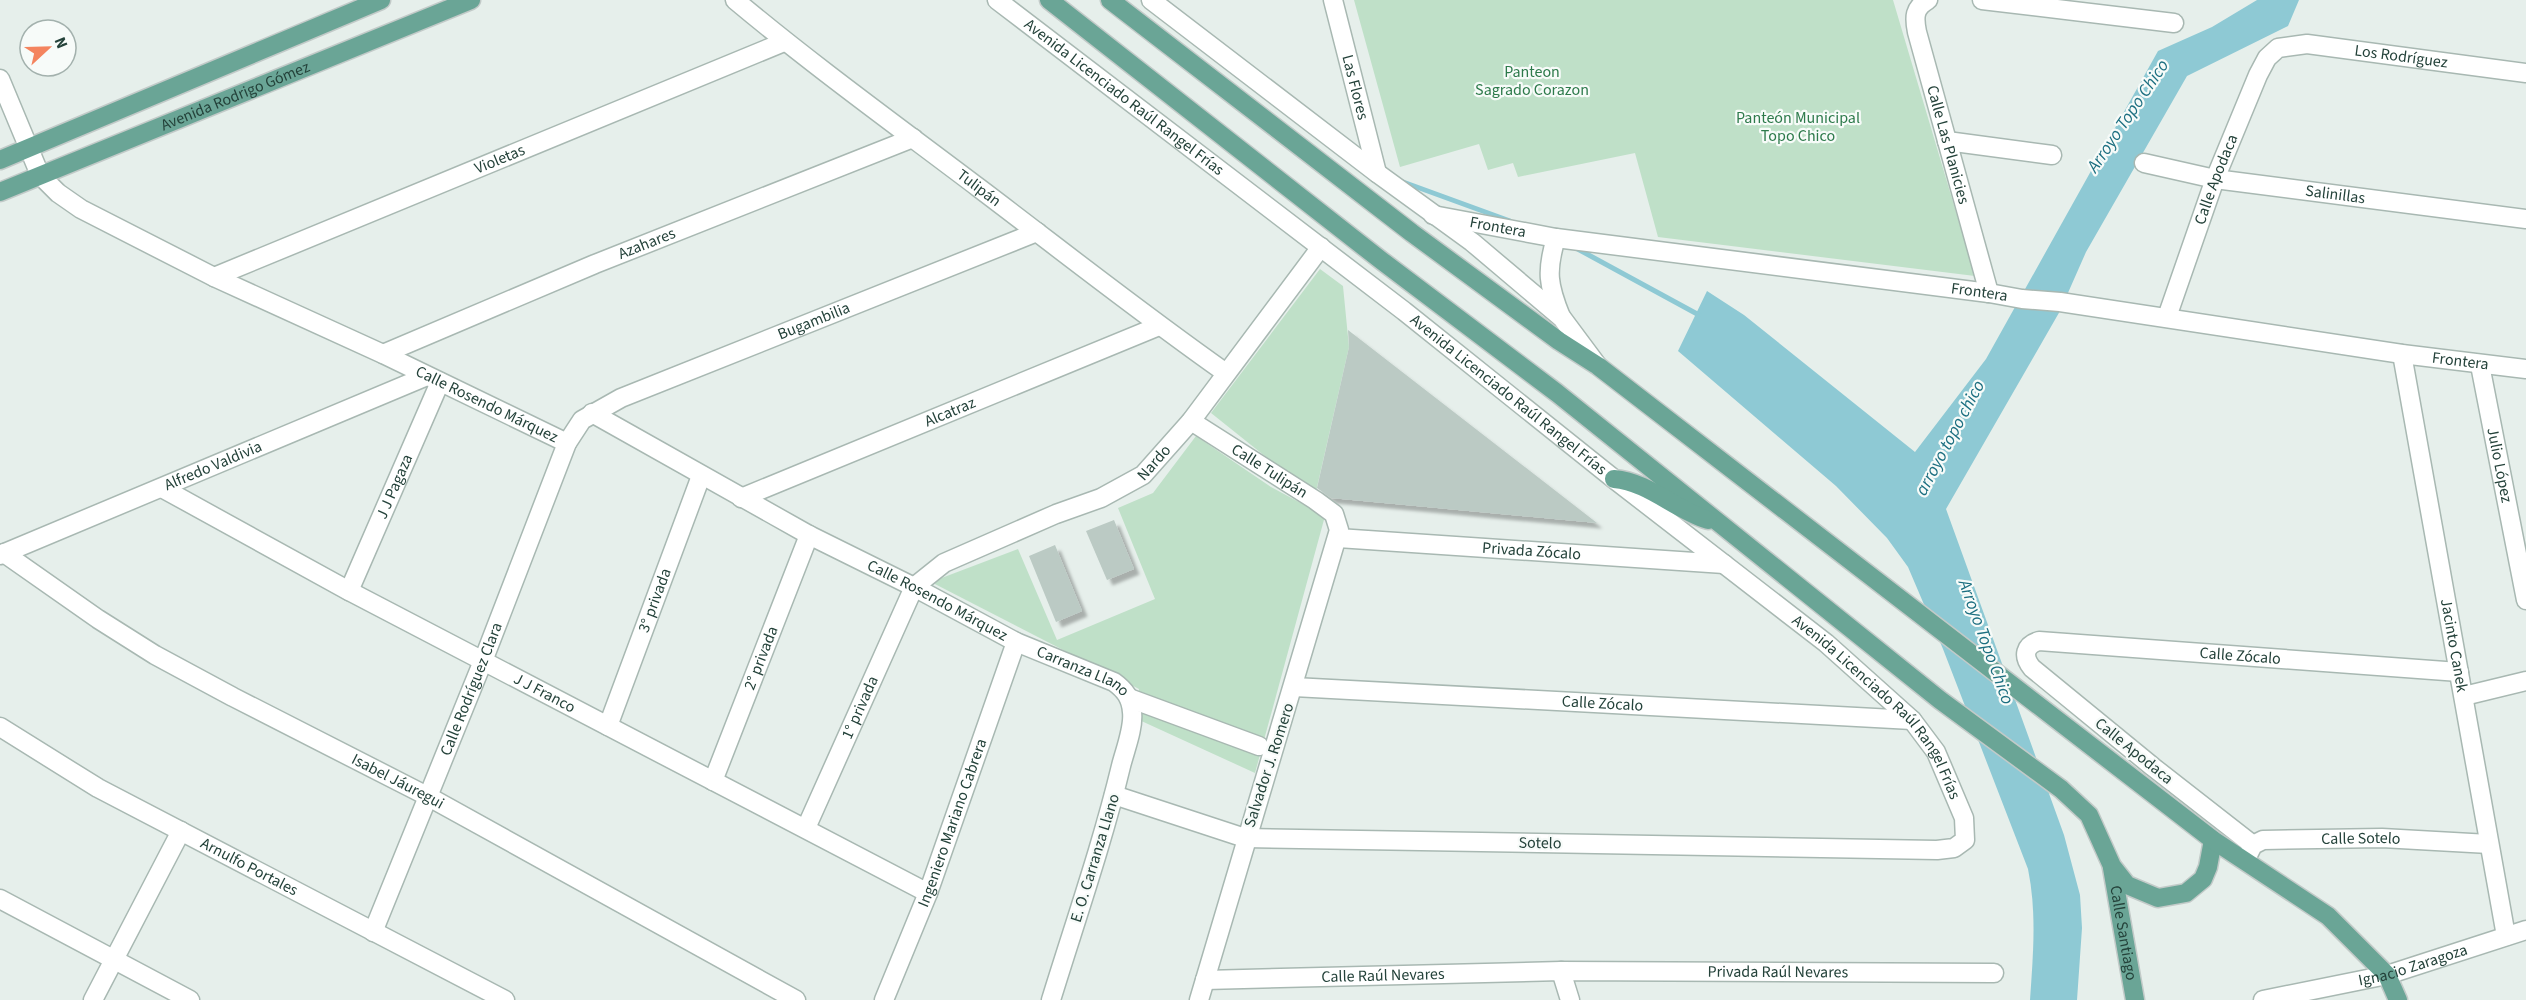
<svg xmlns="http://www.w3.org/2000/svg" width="2526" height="1000" viewBox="0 0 2526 1000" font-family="'Source Sans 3',sans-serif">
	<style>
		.green { fill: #bfe0c8 }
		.water { fill: #8ec9d4 }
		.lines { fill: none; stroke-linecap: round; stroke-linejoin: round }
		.stream { stroke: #8ec9d4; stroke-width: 5 }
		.building { fill: #bbcac4; filter: url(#shadow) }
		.minor-casing { stroke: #a8b8b2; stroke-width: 21 }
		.major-casing { stroke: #c2cac8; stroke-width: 21 }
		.minor { stroke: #fff; stroke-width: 18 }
		.major { stroke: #6aa596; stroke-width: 18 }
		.labels { text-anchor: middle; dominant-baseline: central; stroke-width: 4.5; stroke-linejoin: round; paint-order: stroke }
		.street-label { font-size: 16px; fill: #24423a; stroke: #f7fbf9 }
		.park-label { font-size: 16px; fill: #2d7a4b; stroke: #f7fbf9 }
		.water-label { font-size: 18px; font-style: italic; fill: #1c6f80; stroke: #f7fbf9 }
	</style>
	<defs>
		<filter id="shadow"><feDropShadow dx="5.5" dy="5.5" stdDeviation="1.5" flood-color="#0004"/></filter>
	</defs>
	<rect width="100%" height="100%" fill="#e6efeb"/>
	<path class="green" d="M1354,0H1893L1975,276L1658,237L1635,153L1518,177L1513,163L1488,170L1479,144L1400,167Z
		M1320,269L1343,286L1349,347L1315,496L1211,413Z
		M1196,436L1271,487L1325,516L1255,773L1137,719L1139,689L931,582L1018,549L1057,640L1155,599L1118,508L1153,493Z"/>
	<path class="water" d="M2257,0H2299L2288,26L2187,76L2086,252L2060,311L1946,509L2064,835L2080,895L2082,928L2077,1000H2030C2033,956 2037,913 2028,869L1943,649L1908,567L1887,538L1836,486L1678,351L1707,291L1744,315L1915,452L1986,359L2158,51L2212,27Z"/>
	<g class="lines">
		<path class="stream" d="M1403,182L1510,221
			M1574,247L1699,315"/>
	</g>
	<path class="building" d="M1348,330L1597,523L1331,498L1317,488L1349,347Z
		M1114,520L1134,569L1107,580L1086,531Z
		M1055,545L1082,611L1056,622L1029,556Z"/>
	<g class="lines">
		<g class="minor-casing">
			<g id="minor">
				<path id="s1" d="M735,0C814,66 897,126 979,188C1061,250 1142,314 1226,373"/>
				<path id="s2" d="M997,0L1404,311L1614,479L1826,643L1912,720L1936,752L1964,818L1965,840L1954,848L1937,850L1245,838L1114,795"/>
				<path d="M1151,0L1377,173L1472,242L1562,318L1597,365"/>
				<path id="s3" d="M1333,0L1377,173"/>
				<path id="s4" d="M1928,0C1914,8 1914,17 1917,32L1989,293"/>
				<path d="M1982,0L2174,23"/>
				<path id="s5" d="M0,79L40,175L58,193L81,209L214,277L383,354L567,443"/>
				<path d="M1947,141L2052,155"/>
				<path id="s6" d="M2144,163L2215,179L2526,219"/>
				<path id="s7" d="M1433,215L1556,238L1989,293L2022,299L2060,302L2402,354L2526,369"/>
				<path d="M1556,238C1546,271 1548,285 1561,317"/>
				<path id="s8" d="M214,277L784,42"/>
				<path id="s9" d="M2167,317L2215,179L2258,75L2267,58L2278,48L2307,44L2526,73"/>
				<path id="s10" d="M383,354L595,264L913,138"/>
				<path id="s11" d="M2402,354L2506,936"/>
				<path id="s12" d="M2480,365L2526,600"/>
				<path id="s13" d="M592,413L809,535L914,587L1016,642L1114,682C1125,690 1131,698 1132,712C1134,728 1125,750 1121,766C1102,845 1075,922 1051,1000"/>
				<path id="s14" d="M1191,421L1315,500L1334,514L1339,530L1199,1000"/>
				<path id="s15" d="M162,488L349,591L928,893"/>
				<path id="s16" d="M741,498L1159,326"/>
				<path id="s17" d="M1338,538L1724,564"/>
				<path id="s18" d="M4,553L98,619L155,655L233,697L429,797L796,1000"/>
				<path id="s19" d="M0,555L427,376"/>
				<path id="s20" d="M349,591L440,382"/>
				<path id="s21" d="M1294,687L1912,720"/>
				<path d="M2464,696L2526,681"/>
				<path d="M1129,698L1259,746"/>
				<path id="s22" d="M608,726L701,476"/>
				<path id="s23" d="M0,727L98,788L505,1000"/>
				<path id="s24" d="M713,781L809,535"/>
				<path id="s25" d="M806,828L914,587L944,563L1056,514L1101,498L1143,475L1191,421L1321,247"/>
				<path id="s26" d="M2253,845L2153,767L2032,668C2022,656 2025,645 2039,641L2459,672"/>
				<path id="s27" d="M2249,853L2253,845L2263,840L2382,838L2489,844"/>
				<path d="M0,899L190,1000"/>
				<path id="s28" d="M373,932L483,661L567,443L582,420L621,398L1037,232"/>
				<path d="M1561,971L1570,1000"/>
				<path id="s29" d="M1205,980L1561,971L1994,973"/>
				<path d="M93,1000L181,831"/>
				<path id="s30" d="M884,1000L928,893L1016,642"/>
				<path id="s31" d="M2263,1000L2387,975L2526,930"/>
			</g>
		</g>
		<g class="major-casing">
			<g id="major">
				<path d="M1049,0L1382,261L1557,393L1940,700L2061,789L2089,815L2112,866L2127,885L2158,898L2186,893L2203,879L2208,867L2213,840"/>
				<path d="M1110,0L1412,233L1559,341L1598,366L2213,840L2328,916L2387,975L2398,1000"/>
				<path d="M0,160L381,0"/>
				<path id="s32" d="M0,192L471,0"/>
				<path d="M1614,479C1649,482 1675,510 1708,520"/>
				<path id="s33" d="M2112,868L2135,1000"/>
			</g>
		</g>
		<use href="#minor" class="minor"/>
		<use href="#major" class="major"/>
	</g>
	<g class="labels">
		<g class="street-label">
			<text stroke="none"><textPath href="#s9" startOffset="417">Los Rodríguez</textPath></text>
			<text stroke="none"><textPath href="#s3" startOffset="90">Las Flores</textPath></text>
			<text stroke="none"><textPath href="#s32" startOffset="254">Avenida Rodrigo Gómez</textPath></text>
			<text stroke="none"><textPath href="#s2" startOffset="160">Avenida Licenciado Raúl Rangel Frías</textPath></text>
			<text stroke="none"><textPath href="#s4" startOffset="154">Calle Las Planicies</textPath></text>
			<text stroke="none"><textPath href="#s8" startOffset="309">Violetas</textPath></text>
			<text stroke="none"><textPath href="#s9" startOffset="146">Calle Apodaca</textPath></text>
			<text stroke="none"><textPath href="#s1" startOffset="308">Tulipán</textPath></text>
			<text stroke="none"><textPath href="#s6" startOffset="194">Salinillas</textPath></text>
			<text stroke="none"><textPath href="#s7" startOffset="66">Frontera</textPath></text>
			<text stroke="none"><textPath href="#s10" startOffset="286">Azahares</textPath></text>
			<text stroke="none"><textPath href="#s7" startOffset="552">Frontera</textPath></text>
			<text stroke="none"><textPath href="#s28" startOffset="806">Bugambilia</textPath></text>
			<text stroke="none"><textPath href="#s7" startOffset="1038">Frontera</textPath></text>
			<text stroke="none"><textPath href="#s2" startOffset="646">Avenida Licenciado Raúl Rangel Frías</textPath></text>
			<text stroke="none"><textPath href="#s5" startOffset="608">Calle Rosendo Márquez</textPath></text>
			<text stroke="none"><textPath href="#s16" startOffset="226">Alcatraz</textPath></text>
			<text stroke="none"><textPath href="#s25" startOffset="537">Nardo</textPath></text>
			<text stroke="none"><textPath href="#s12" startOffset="102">Julio López</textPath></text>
			<text stroke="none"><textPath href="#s19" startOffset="231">Alfredo Valdivia</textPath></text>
			<text stroke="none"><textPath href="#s14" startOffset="93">Calle Tulipán</textPath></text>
			<text stroke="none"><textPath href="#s20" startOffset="114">J J Pagaza</textPath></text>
			<text stroke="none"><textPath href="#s17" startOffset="194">Privada Zócalo</textPath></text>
			<text stroke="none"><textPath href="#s22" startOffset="134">3° privada</textPath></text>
			<text stroke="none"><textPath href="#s13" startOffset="393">Calle Rosendo Márquez</textPath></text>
			<text stroke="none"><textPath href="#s11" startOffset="296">Jacinto Canek</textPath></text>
			<text stroke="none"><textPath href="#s26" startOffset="520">Calle Zócalo</textPath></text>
			<text stroke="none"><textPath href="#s24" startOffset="132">2° privada</textPath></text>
			<text stroke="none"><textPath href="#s13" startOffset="555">Carranza Llano</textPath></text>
			<text stroke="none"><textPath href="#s28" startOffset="262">Calle Rodríguez Clara</textPath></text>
			<text stroke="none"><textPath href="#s15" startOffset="434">J J Franco</textPath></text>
			<text stroke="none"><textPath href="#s21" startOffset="309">Calle Zócalo</textPath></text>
			<text stroke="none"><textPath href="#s25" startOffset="132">1° privada</textPath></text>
			<text stroke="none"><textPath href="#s2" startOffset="1132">Avenida Licenciado Raúl Rangel Frías</textPath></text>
			<text transform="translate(2134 751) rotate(39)">Calle Apodaca</text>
			<text transform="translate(1269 765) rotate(-72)">Salvador J. Romero</text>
			<text stroke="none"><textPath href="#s18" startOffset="456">Isabel Jáuregui</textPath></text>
			<text stroke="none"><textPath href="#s30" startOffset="190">Ingeniero Mariano Cabrera</textPath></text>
			<text stroke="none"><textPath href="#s27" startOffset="118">Calle Sotelo</textPath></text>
			<text transform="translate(1540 843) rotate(1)">Sotelo</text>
			<text transform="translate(1095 858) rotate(-73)">E. O. Carranza Llano</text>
			<text stroke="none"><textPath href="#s23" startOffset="286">Arnulfo Portales</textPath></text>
			<text stroke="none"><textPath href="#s33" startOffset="66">Calle Santiago</textPath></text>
			<text stroke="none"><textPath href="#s31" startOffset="154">Ignacio Zaragoza</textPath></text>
			<text stroke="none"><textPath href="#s29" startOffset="573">Privada Raúl Nevares</textPath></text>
			<text stroke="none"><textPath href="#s29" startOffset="178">Calle Raúl Nevares</textPath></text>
		</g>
		<g class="park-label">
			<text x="1532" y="72">Panteon<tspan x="1532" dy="18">Sagrado Corazon</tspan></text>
			<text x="1798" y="118">Panteón Municipal<tspan x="1798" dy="18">Topo Chico</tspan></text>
		</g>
		<g class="water-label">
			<text transform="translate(2128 116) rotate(-56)">Arroyo Topo Chico</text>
			<text transform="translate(1950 438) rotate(-62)">arroyo topo chico</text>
			<text transform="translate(1986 642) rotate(70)">Arroyo Topo Chico</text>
		</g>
	</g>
	<g transform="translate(48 48) rotate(68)"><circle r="28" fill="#f7fbf9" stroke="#a3b1ad" stroke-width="1.5"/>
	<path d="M0-4.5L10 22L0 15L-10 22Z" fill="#f4845f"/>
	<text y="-9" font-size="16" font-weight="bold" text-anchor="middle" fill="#24423a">N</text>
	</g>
</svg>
